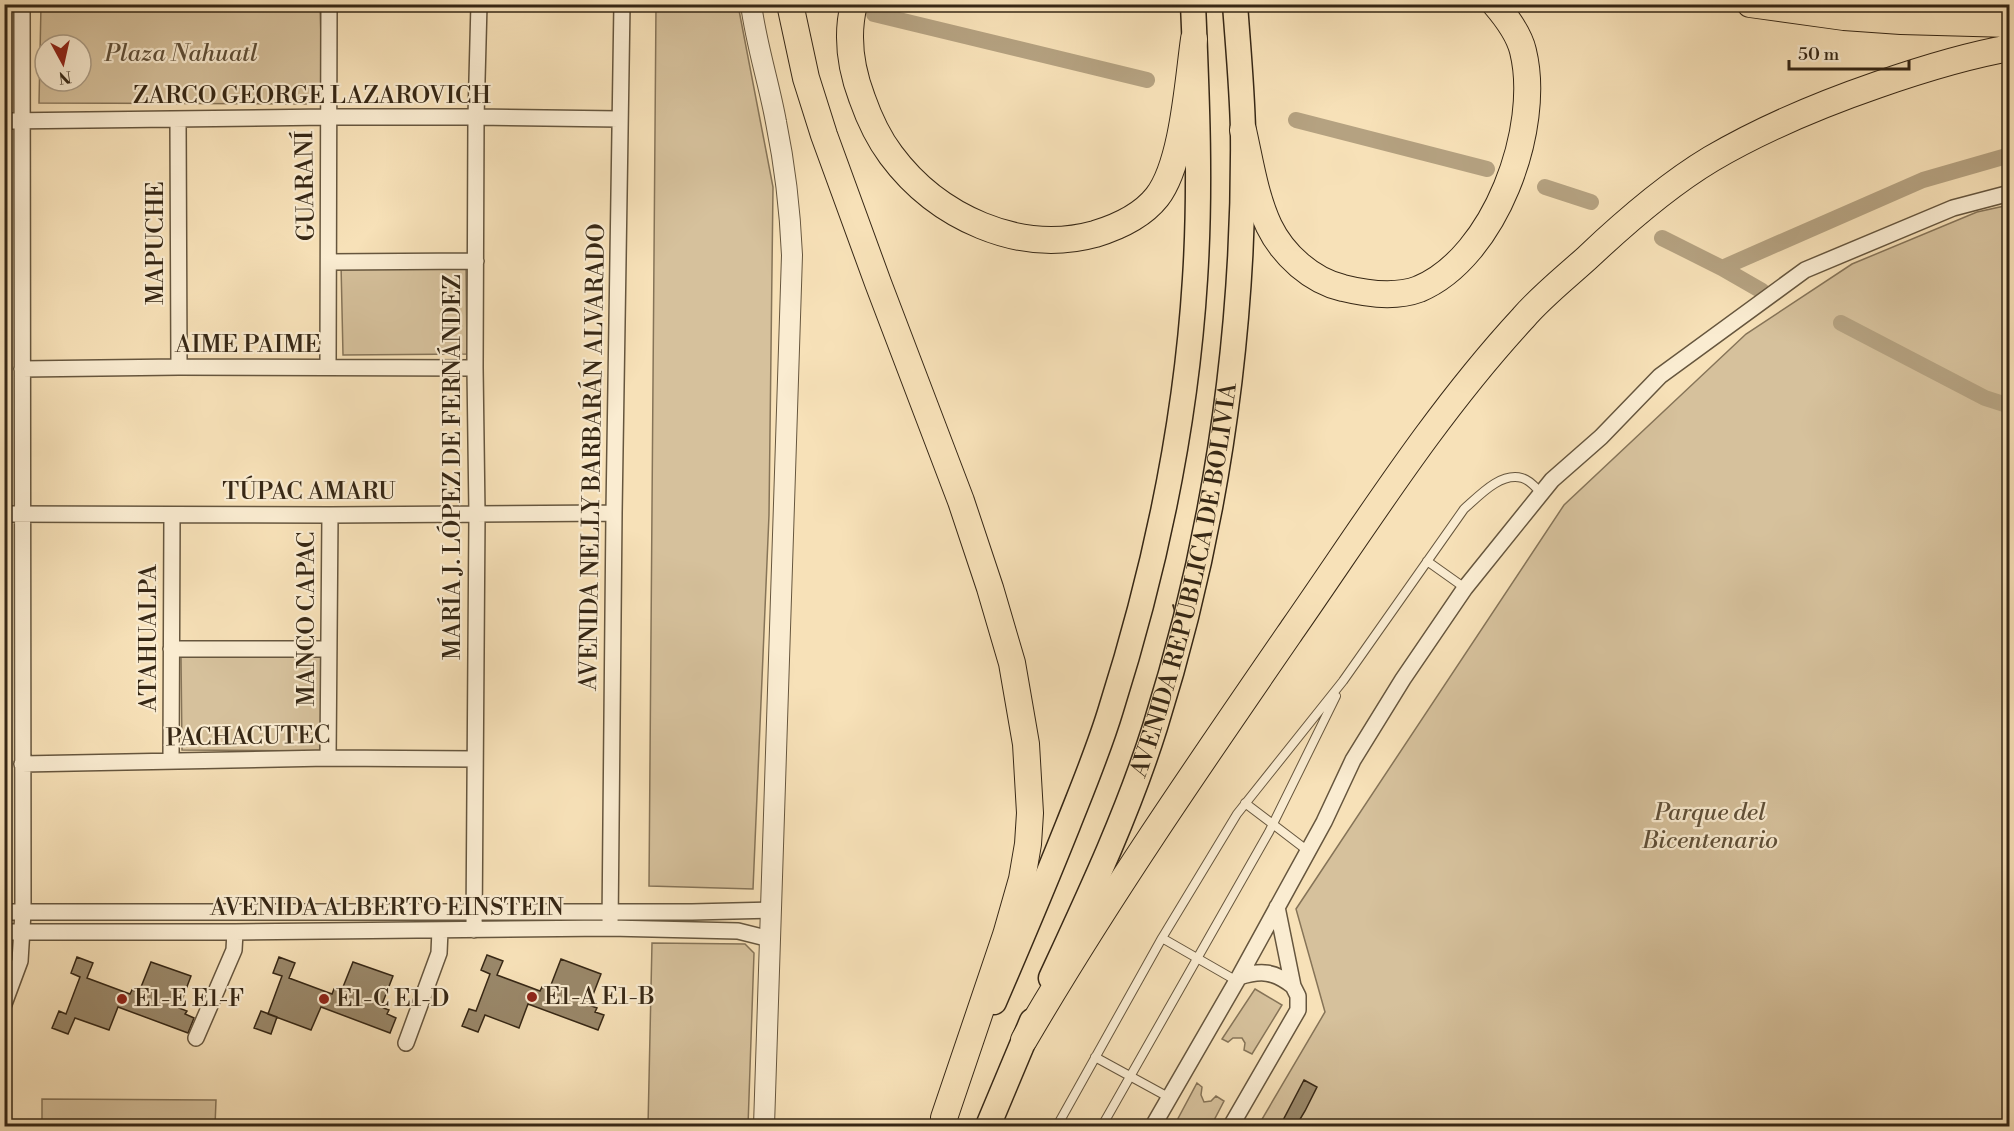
<svg xmlns="http://www.w3.org/2000/svg" width="2014" height="1131" viewBox="0 0 2014 1131" font-family="'Libre Bodoni',serif">
	<style>
		.green { fill: #d6c19c; stroke: #867458; stroke-width: 1.5; fill-rule: evenodd }
		.lines { fill: none; stroke-linecap: round; stroke-linejoin: round }
		.canal { stroke: #b5a281; stroke-width: 16 }
		.building { fill: #9a886a; stroke: #362715; stroke-width: 1.5 }
		.service-casing { stroke: #66563e; stroke-width: 10 }
		.minor-casing { stroke: #66563e; stroke-width: 18 }
		.tertiary-casing { stroke: #66563e; stroke-width: 22 }
		.primary-casing { stroke: #362715; stroke-width: 27 }
		.trunk-casing { stroke: #362715; stroke-width: 28 }
		.service { stroke: #faecd1; stroke-width: 8 }
		.minor { stroke: #faecd1; stroke-width: 15 }
		.tertiary { stroke: #faecd1; stroke-width: 20 }
		.primary { stroke: #f7e1b8; stroke-width: 24 }
		.trunk { stroke: #f7e1b8; stroke-width: 26 }
		.poi-dot { fill: #8f2418; stroke: #faecd1; stroke-width: 2 }
		.labels { text-anchor: middle; dominant-baseline: central; stroke-width: 4.5; stroke-linejoin: round; paint-order: stroke }
		.park-label { font-size: 24px; font-style: italic; fill: #5e4e37; stroke: #faecd1 }
		.street-label { font-size: 24px; fill: #362715; stroke: #faecd1 }
		.poi-label { font-size: 24px; fill: #362715; stroke: #faecd1; text-anchor: start }
	</style>
	<rect width="100%" height="100%" fill="#f7e1b8"/>
	<filter id="stains"><feTurbulence type="fractalNoise" baseFrequency=".00333" numOctaves="4"/><feColorMatrix values="0 0 0 0 .2 0 0 0 0 .09 0 0 0 0 .02 0 0 0 .5 -.17"/></filter>
	<radialGradient id="worn" r=".72"><stop offset=".6" stop-color="#630" stop-opacity="0"/><stop offset="1" stop-color="#630" stop-opacity=".3"/></radialGradient>
	<path class="green" d="M41,5H320L323,104L39,103ZM45,45H81V81H45Z
		M656,5H738L773,187L769,515L753,889L649,886Z
		M2009,205V1126H1258L1325,1012L1296,909L1564,505L1746,334L1852,264L1977,212Z
		M341,264H466L467,354L343,355Z
		M181,656L325,657L327,751L182,750Z
		M652,943L745,944L754,953L748,1126H648Z
		M1255,989L1282,1005L1252,1054L1244,1050L1245,1043L1242,1038H1233L1228,1042L1222,1039Z
		M1197,1083L1202,1087L1201,1095L1204,1102L1211,1101L1216,1096L1224,1101L1211,1126H1174Z
		M42,1099L216,1100L215,1126H42Z"/>
	<g class="lines">
		<path class="canal" d="M874,14L1147,80
			M1296,120L1487,169
			M1545,187L1591,202
			M1662,238L1722,268L1762,291
			M1722,268L1923,180L2010,155
			M1841,323L1985,398L2010,406"/>
	</g>
	<path class="building" d="M487,955L503,961L497,975L540,991L542,987L549,990L561,959L601,974L589,1005L597,1008L595,1012L604,1015L598,1030L528,1004L519,1028L485,1015L478,1032L462,1026L469,1009L476,1011L490,974L481,970Z
		M77,957L93,963L87,978L130,994L132,990L139,992L151,962L191,976L179,1008L187,1011L185,1014L194,1018L188,1033L118,1007L109,1030L75,1018L68,1034L52,1028L59,1011L66,1014L80,977L71,973Z
		M279,957L295,963L289,978L332,994L334,989L341,992L353,962L393,976L381,1007L389,1010L387,1014L396,1018L390,1033L321,1007L311,1030L268,1014L282,976L273,973Z
		M261,1011L277,1017L271,1034L254,1028Z
		M1304,1080L1317,1087L1305,1111L1296,1126H1280Z"/>
	<g class="lines">
		<g class="service-casing">
			<path id="service" d="M1427,561L1465,588
				M1245,803L1308,851
				M1162,938L1237,981
				M1095,1057L1170,1098
				M1057,1126L1162,938L1237,814L1343,681L1464,509C1479,496 1500,472 1522,478C1530,480 1536,488 1541,493
				M1102,1126L1269,832L1336,696"/>
		</g>
		<g class="minor-casing">
			<path id="minor" d="M178,119L179,367
				M4,121L328,117H476L619,119
				M329,262L476,261
				M328,367L329,4
				M22,369L179,367L475,368
				M4,514L330,515L614,513
				M171,649H329
				M328,758L330,515
				M171,761L172,515
				M22,764L328,758L475,759
				M4,912H692L770,910
				M610,928L614,513L622,4
				M474,930L477,514L475,368L476,117L479,4
				M4,932H235L610,928L738,931L770,939
				M1239,977L1324,822L1353,760L1403,679L1465,588L1552,480L1601,437L1660,376L1805,270L1953,208L2010,193
				M4,1004L20,961L23,912L22,4
				M196,1038L234,950L235,932
				M406,1043L439,953L440,930
				M1153,1126L1239,977C1261,970 1274,971 1293,986
				M1231,1126L1298,1010V996L1293,986L1277,907"/>
		</g>
		<g class="tertiary-casing">
			<path id="tertiary" d="M751,4C756,44 769,83 776,122C785,166 790,210 792,255L764,1126"/>
		</g>
		<g class="primary-casing">
			<g id="primary">
				<path id="s1" d="M1051,978C1089,896 1128,813 1155,727C1216,533 1245,333 1243,130C1242,88 1238,46 1235,4"/>
				<path d="M994,1002C1019,944 1044,885 1068,825C1083,787 1099,749 1111,709C1155,570 1186,425 1195,279C1201,187 1197,96 1193,4"/>
				<path d="M988,1126L1032,1021"/>
			</g>
		</g>
		<g class="trunk-casing">
			<path id="trunk" d="M790,4L806,78L824,135L878,283L961,501L990,588L1012,663L1026,744L1030,813L1028,844L1022,879L1006,935L944,1118
				M854,4C846,36 851,69 862,98C869,118 879,139 891,155C937,217 1019,255 1095,234C1118,227 1142,216 1157,197C1183,164 1188,81 1194,39
				M1750,4L1844,17L1901,21L2010,24
				M1243,130C1250,161 1255,196 1269,226C1283,255 1312,281 1343,288C1367,294 1395,298 1419,289C1495,257 1542,128 1523,51C1519,34 1507,18 1495,4
				M1024,1040C1107,898 1201,762 1294,627C1367,522 1436,412 1523,318C1542,296 1565,278 1587,258C1625,222 1666,186 1711,159C1764,128 1819,105 1877,85C1920,70 1964,56 2010,48"/>
		</g>
		<use href="#service" class="service"/>
		<use href="#minor" class="minor"/>
		<use href="#tertiary" class="tertiary"/>
		<use href="#primary" class="primary"/>
		<use href="#trunk" class="trunk"/>
	</g>
	<g class="poi-dot">
		<circle cx="532" cy="997" r="6"/>
		<circle cx="122" cy="999" r="6"/>
		<circle cx="324" cy="999" r="6"/>
	</g>
	<g class="labels">
		<g class="park-label">
			<text x="181" y="54">Plaza Nahuatl</text>
			<text x="1710" y="813">Parque del<tspan x="1710" dy="28">Bicentenario</tspan></text>
		</g>
		<g class="street-label">
			<text x="312" y="96">ZARCO GEORGE LAZAROVICH</text>
			<text transform="translate(306 186) rotate(-91)">GUARANÍ</text>
			<text transform="translate(156 243) rotate(-90)">MAPUCHE</text>
			<text x="248" y="345">AIME PAIME</text>
			<text transform="translate(593 457) rotate(-89)">AVENIDA NELLY BARBARÁN ALVARADO</text>
			<text transform="translate(453 467) rotate(-90)">MARÍA J. LÓPEZ DE FERNÁNDEZ</text>
			<text x="309" y="492">TÚPAC AMARU</text>
			<text stroke="none"><textPath href="#s1" startOffset="422">AVENIDA REPÚBLICA DE BOLIVIA</textPath></text>
			<text transform="translate(307 619) rotate(-90)">MANCO CAPAC</text>
			<text transform="translate(149 638) rotate(-90)">ATAHUALPA</text>
			<text transform="translate(248 737) rotate(-1)">PACHACUTEC</text>
			<text x="387" y="908">AVENIDA ALBERTO EINSTEIN</text>
		</g>
		<g class="poi-label">
			<text x="544" y="997">E1-A E1-B</text>
			<text x="134" y="999">E1-E E1-F</text>
			<text x="336" y="999">E1-C E1-D</text>
		</g>
	</g>
	<rect width="2014" height="1131" fill="none" stroke="#f7e1b8" stroke-width="24"/>
	<rect x="6" y="6" width="2002" height="1119" fill="none" stroke="#362715" stroke-width="3"/>
	<rect x="12" y="12" width="1990" height="1107" fill="none" stroke="#362715" stroke-width="1.5"/>
	<g transform="translate(63 63) rotate(172)"><circle r="28" fill="#faecd1" stroke="#ac9d86" stroke-width="1.5"/>
	<path d="M0-4.5L10 22L0 15L-10 22Z" fill="#8f2418"/>
	<text y="-9" font-size="16" font-weight="bold" text-anchor="middle" fill="#362715">N</text>
	</g>
	<path d="M1789 60v9h120v-9" fill="none" stroke="#362715" stroke-width="3"/>
	<text x="1798" y="60" font-size="18" fill="#362715" stroke="#faecd1" stroke-width="4.5" paint-order="stroke">50 m</text>
	<rect width="100%" height="100%" filter="url(#stains)"/>
	<rect width="100%" height="100%" fill="url(#worn)"/>
</svg>
